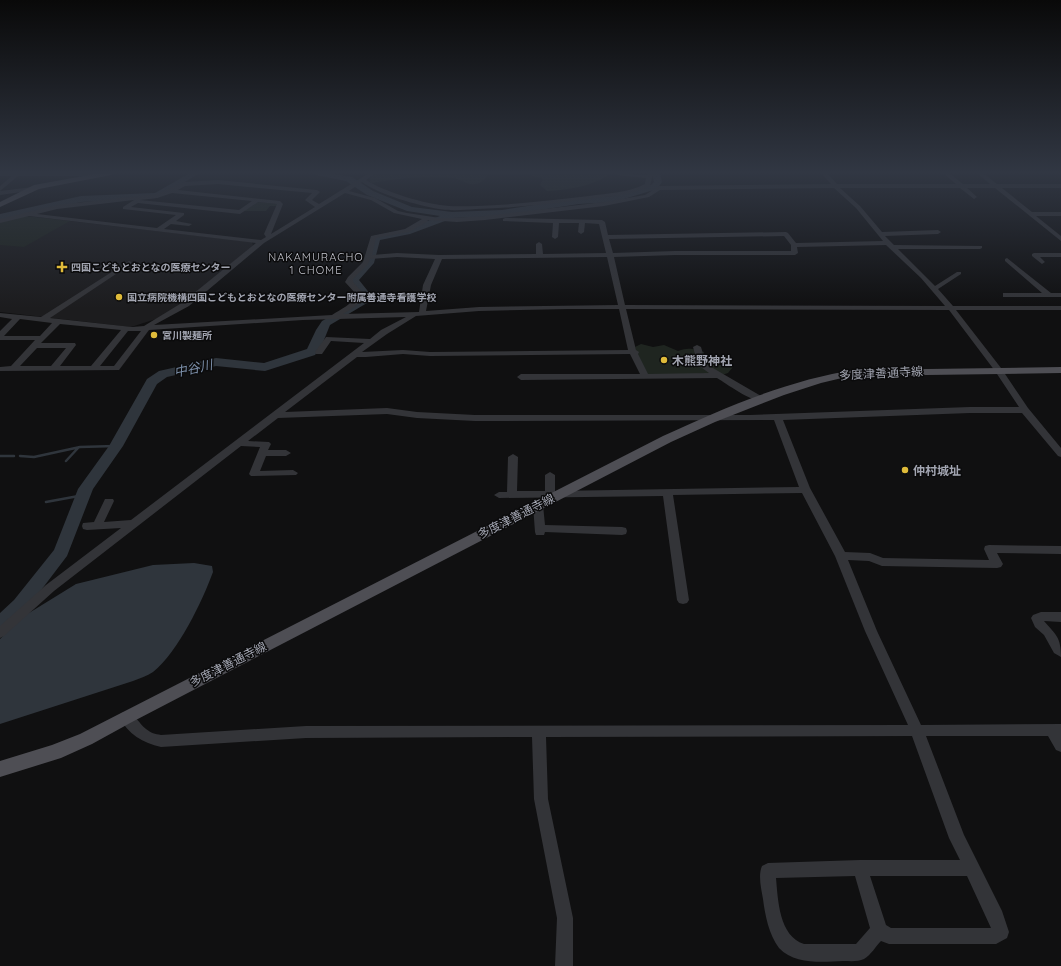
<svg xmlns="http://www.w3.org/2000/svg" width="1061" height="966" viewBox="0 0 1061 966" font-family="Quicksand,'Noto Sans JP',sans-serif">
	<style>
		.built { fill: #1c1c1e }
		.green { fill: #1f2520 }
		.water { fill: #2f353c }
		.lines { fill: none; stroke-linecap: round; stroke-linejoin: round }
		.stream { stroke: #2f353c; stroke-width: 2.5 }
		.river { fill: #2f353c; fill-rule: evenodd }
		.minor { fill: #333438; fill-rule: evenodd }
		.major { fill: #4e4e54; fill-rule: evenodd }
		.poi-dot { fill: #dfbb3a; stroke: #0b0b0c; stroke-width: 1.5 }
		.labels { text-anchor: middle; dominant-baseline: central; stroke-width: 3; stroke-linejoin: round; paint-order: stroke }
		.far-poi-label { font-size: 10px; font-weight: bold; fill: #a2a5b1; stroke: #0b0b0c; text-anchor: start }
		.far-neighbourhood-label { font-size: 11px; letter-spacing: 1px; fill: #c3c4cd; stroke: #0b0b0c }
		.poi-label { font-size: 12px; font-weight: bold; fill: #a2a5b1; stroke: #0b0b0c; text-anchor: start }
		.street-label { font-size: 12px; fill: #a2a5b1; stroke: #0b0b0c }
		.water-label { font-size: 13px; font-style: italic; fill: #7c8fa9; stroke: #0b0b0c }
	</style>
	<rect width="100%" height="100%" fill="#101011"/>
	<path class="built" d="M35,217L252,242L253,246L186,300L156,319L131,327L0,312V222Z"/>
	<path class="green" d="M376,173H612C593,186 570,190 547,191L540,185L543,179C526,172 507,173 488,175C485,179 482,183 476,184C467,186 461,179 453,178C424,176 400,178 372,183L370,182V176Z
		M257,202L278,204L277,206H270L266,211H243Z
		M25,216L70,221L24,247L0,245V222Z
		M641,344L653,347L664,345L678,351C689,347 693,349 704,352V358L709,363L733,367L728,373L722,375L702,373L690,375L646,374L640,370L635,347Z"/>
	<path class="water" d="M194,563L212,566L213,572C202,602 178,652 153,672C147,676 140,678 133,681L0,724V639L27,613H29L76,584L153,565Z"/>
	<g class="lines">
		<path class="stream" d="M0,456H14
			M20,456L34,457L80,447L115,446
			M66,461L78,448
			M46,502L84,495"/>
		<path class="river" d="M190,173H200L157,198L81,202L0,220V214L81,196L155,193Z
			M312,173H329L352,177L373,191L412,207L452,212L502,210L579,198L613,196L651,185L654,182L652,173H660L662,182L657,189L614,202L579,204L502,216L453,218L410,234L380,240L374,263L359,280L371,295L372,300L330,325L322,345L315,355L265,371L216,366L167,377L157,384L123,446L93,489L67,556L26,610L6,629L0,631V613L14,600L54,550L78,489L109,446L147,379L159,371L216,358L264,363L307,349L316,330L322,321L362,299L348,280L364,262L373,236L404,230L440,216L407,211L367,195L346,181L316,175Z"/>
		<path class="minor" d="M0,173H107L108,174L105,176H18L0,191V186L12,176H0Z
			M369,173H376L366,180C383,191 419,202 440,205C452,207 465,206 477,206C514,205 552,200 589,196C608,193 628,193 645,184L646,178L617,175L614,173L647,175V173H653L650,186C631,196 609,196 588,199C551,204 513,208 476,209C464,210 451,211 439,209C417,205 380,195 362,182L349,191L375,198L398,211L407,213L440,218H451L485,216L604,202L645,195L659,186L831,184L821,173H827L837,184H956L943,173H949L963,184H990L977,173H983L997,184H1061V188H1002L1032,212H1061V216H1036L1061,236V241L995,188H967L977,197L974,199L960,188H840L860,206L882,232L938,230L941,232L938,234L885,236L894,245L982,246V248L980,249H898L935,286L957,272H961V274L938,289L953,306H1061V310H956L1001,368L1028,408L1061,448V457L1058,456L1022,413H970L783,420L810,488L845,552L870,553L883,558L989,560L984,549L985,546L989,545L1061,546V554L997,553L1003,564L1001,567L997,568L882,566L869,561L848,560L877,631L921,725L1061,724V752L1056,750L1048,736H926L964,835L1002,911L1009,932L1007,938L996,944H889L881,941C876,946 871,955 864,959C858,962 850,961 843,961C823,962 795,965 779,948C769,935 765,915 763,899C761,888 758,875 762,866L768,863L860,860H960L949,838L912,736L546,737L548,799L573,918V966H555L557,918L534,799L532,737L306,738L161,747C143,743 128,734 119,717L121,713C133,709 138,723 146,729C151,733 155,734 161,735L306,726L908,725L865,631L835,556L802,493L673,495L689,600L687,603L683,604L679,603L677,600L663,496L499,498L494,495L499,492H507L508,457L513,454L518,457L517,491H545V475L550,472L555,475V491L799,487L774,420L475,421L417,418L387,414L278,418L248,441L269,442L271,444L268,450H286L291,453L286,456H266L260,471L293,470L298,473L296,475L251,476L249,474L260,447L241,446L54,591L4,636L0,638V626L46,585L121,528L87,530L83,529L82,526L83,523L94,522L105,499H113L114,501L104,522L131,520L364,343L331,341L322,354H316L315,352L326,337L370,339L381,330L406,317L303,320L149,330L119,370L0,371V367L11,366L35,340H0V331L12,319L0,317V313L41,317L129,261L131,262V264L50,318L132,327L144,326L183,302L256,243L29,216L0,223V219L57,205L156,194L184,182L218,180L317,190L320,192L312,200L319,204ZM218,184L312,193L305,200L315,207L271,234L283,204L280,201L178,190L185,186ZM834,188L856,208L883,241L796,243L788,233L786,232L608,235L605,222L602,220L505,218L503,219V221L553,223L552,237L555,239L558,237L559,223H579L578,232L581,234L584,232L585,223L599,224L606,253L543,254L542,244L539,242L536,244V254L439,255L397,253L372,255L376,238L409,232L427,222L428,220L457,222L485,220L604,206L649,197L660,190ZM172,193L252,201L239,210L140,200L157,198ZM345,193L371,200L394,213L422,219L405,229L371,236L363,262L348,277L345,282L356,294C352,305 341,309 332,315L154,325L189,306L264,243ZM134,200L123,207V209L176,215L157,228L37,214L57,209ZM258,202L277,204L264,234L266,237L261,240L164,229L171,224L189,226L192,224L176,221L184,215V213L131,207L138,203L240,214ZM784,236L791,245V251H675L613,253L609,239ZM886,245L921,278L945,306L625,305L614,257L675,255H795L798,253L797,247ZM397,257L435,259L423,285L419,312L343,314C352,309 360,304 364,294L353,282V279L368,264L370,259ZM607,257L618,305L479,307L426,311L431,285L442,259ZM568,309H619L628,350L430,352L403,350L362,352L387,334L416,316L479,311ZM626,309L949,310L995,371L1019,407H970L750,415H475L417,412L387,408L285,412L357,357H366L403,354L430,356L630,354L640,374H521L517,377L521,380L717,378C727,384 754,404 765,401L766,399L706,364L701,347L697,345L693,347L698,365L709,373L648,374L638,354L639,352L636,350ZM20,319L52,323L40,336H4ZM60,324L121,330L91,366H60L76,345L75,343H41ZM128,331H141L114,366H100ZM37,348H66L51,366H20ZM855,876L870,928L856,944H804C779,936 778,900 776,878ZM870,876H967L991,928H891L886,925Z
			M33,187L36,189L35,190L0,195V191Z
			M1034,253H1061V257H1040L1045,262L1042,264L1032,256V254Z
			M1007,258L1051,293H1061V297H1003V293H1042L1005,261V259Z
			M538,502L543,505L545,525L622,527L626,528L627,531L626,534L622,535L545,532L544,535H536L535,532L533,505Z
			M1041,612H1061V622L1044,621C1056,635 1061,637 1061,657L1054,653L1044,635L1035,627L1031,618L1033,615Z"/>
		<path class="major" d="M100,173H115L111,175L39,189L0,207V202L34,185Z
			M1061,367V373L855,376L842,378L821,383L784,395L715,422L671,442L132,722L92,744L61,758L0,777V761L52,745L80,734L663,436C721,409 791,379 855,370Z"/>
	</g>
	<linearGradient id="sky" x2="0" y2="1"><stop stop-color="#090909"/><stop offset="0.56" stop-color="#313743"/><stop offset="1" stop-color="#313743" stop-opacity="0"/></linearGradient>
	<rect width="1061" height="308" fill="url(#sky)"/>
	<g class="poi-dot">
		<path d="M60 261h4v4h4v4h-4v4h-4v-4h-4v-4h4z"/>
		<circle cx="119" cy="297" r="4"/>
		<circle cx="154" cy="335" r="4"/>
		<circle cx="664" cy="360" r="4"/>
		<circle cx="905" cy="470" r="4"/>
	</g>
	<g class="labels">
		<g class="far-poi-label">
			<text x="71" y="267">四国こどもとおとなの医療センター</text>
			<text x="127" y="297">国立病院機構四国こどもとおとなの医療センター附属善通寺看護学校</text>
			<text x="162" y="335">宮川製麺所</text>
		</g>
		<g class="far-neighbourhood-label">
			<text x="316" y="257">NAKAMURACHO<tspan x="316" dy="13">1 CHOME</tspan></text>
		</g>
		<g class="poi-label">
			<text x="672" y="360">木熊野神社</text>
			<text x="913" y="470">仲村城址</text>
		</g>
		<g class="street-label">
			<text transform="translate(881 373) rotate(-3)">多度津善通寺線</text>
			<text transform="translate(516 516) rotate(-27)">多度津善通寺線</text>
			<text transform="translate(228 664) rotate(-27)">多度津善通寺線</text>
		</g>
		<g class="water-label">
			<text transform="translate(193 368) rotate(-12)">中谷川</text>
		</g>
	</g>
</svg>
